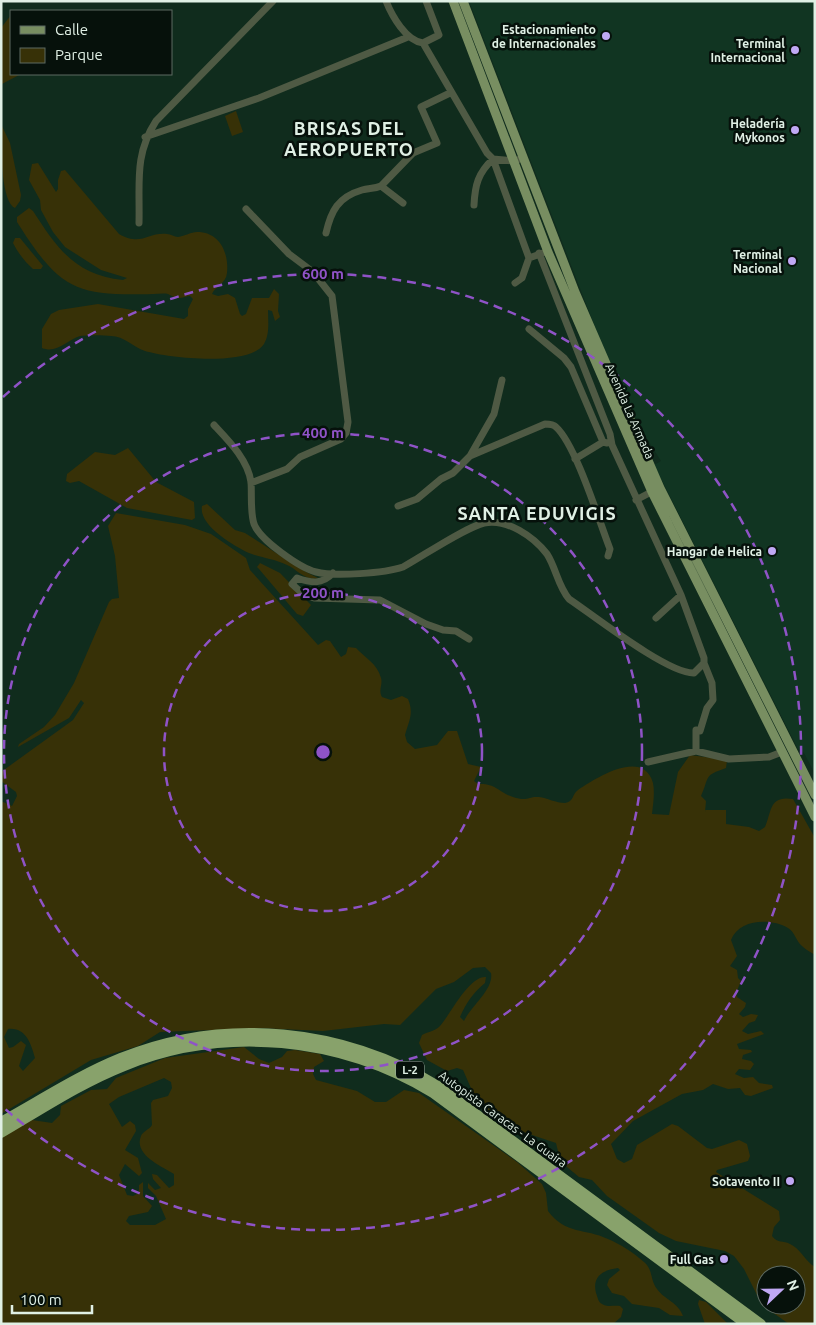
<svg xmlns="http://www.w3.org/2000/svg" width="816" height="1325" viewBox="0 0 816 1325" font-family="Ubuntu,sans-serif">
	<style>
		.built { fill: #113522 }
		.green { fill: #373107; fill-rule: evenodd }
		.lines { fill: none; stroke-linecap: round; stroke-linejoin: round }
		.minor { stroke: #4f5a44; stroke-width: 7 }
		.major { stroke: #788e61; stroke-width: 9 }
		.highway { stroke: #88a26b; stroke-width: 10 }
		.ring { fill: none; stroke: #8f53c7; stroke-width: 2.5; stroke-dasharray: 9 6 }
		.poi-dot { fill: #c0a8f4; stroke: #06110b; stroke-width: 2 }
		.labels { text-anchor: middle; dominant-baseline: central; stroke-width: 5; stroke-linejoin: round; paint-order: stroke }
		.shield { fill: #06110b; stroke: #9fada4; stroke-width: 1 }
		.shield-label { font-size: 11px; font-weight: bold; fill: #e0f0e5 }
		.poi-label { font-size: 12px; font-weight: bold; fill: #e0f0e5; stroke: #06110b; text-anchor: end }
		.street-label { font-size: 12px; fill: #e0f0e5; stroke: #06110b }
		.district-label { font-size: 18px; font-weight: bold; letter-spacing: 1px; fill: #e0f0e5; stroke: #06110b }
		.centre { fill: #8f53c7; stroke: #06110b; stroke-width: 2.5 }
		.ring-label { font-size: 15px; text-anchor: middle; font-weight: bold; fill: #8f53c7; stroke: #06110b; stroke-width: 5; stroke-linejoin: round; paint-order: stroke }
	</style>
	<rect width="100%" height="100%" fill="#102c1d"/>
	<path class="built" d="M469,1H815V774L804,753L798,749L654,465L661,461L638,425L600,340Z"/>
	<path class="green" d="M11,15V74H21L2,84L1,28Z
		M236,111L243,132L232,136L225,116Z
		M1,124L10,143L21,195L20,201L15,208C0,201 1,141 1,124Z
		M38,163L56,192L58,189V180L61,171L65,170L119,234C142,247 147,232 167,234C171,234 174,237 178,237C185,236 191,232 197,232C220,232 229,253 227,273C226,284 215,286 212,294L218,296L228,294L235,298L240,314L242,316L246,314L252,298H269L274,289L279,294L278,311L280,317L275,321L272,311L268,310C268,321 270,334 264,344C249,367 168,358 145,351C133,347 124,336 111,336C104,335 86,335 80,336C67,340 57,354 42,348V329L51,314L59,310L98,304L184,319L188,316V309L193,299L190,296C187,296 183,298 179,298C175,298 172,296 168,294C164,293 158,294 153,294C75,296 60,290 17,222V217L29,208L33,211C57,248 75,275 123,280L127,278L101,270L65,247L53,232L41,210L40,200L29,180L32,164Z
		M15,238H20L43,266L41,269H33C25,262 18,253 13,243Z
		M128,448L156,482L194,502L195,518L192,520L127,508L79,481L70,483L66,481L67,474L95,452L115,455Z
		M207,504L235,530L245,533L304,571L318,578C306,582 297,569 287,565C275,559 261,558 249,553C234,546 198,525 202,506Z
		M116,513L185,525L211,534L246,558L250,570L318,645L326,640L330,641L341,657L346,654L348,647L356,648C365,658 377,663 381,678C383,685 378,690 382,697L391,700L402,696L408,699C414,714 409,720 405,735L407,742L415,749L437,745L448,731H457L468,764L481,767L474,781L478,784C496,783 498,792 513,797C528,802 528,796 539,797C547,798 556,803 565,803C574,802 572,794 578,790C596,778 643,748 653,783C655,793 653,805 652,814L669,815L678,772L690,755L727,760L726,768C703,776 710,776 701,796L706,801L705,812V810H726V824L749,827L759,831L765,827C772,811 769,795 793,799L815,838V955C811,952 806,950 802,946C796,941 795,932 788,928C771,918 739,919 731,940L737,956L730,966L737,970L738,978L741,981L736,993L737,997L746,1003L745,1007L739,1014L743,1017L751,1014L758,1015L755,1021L749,1023L742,1031L748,1034L761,1031L764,1034L737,1044L739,1049L751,1050L752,1052L743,1055L742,1059L751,1061L754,1064L750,1070L739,1069L735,1074L744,1078L753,1077L759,1083L772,1085L773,1088L751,1096L745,1095L740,1088L728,1089L713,1084L703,1090L682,1094L633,1121L611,1144L617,1159L624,1163L632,1159L637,1145L672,1124L678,1126L707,1148L712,1149L739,1140L747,1144L750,1156L748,1161L717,1170L716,1172L779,1211L780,1220L774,1227L772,1236C778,1244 783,1240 790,1244C800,1248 805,1261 815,1267V1324H789L762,1305L744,1269L734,1256L725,1251L676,1241L659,1233L607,1196L592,1180L579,1177L567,1167L560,1159L556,1143L523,1132L493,1115L474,1095L463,1070L457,1068L447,1071L427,1060L419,1043L422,1035C427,1032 435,1031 439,1027C450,1016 468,976 486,977L485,983C473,993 466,1003 460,1017L464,1021C471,1006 494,989 491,973L485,967L473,968L454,982L436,989L400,1025L384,1024L323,1031L260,1028L160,1032L138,1046L91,1060L1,1114V801L12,806L17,796L16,792L1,781V772L73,720L84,703L81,700L69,718L18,747L19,744L44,727L55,715L74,683L109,602L112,599L119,598L115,556L108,526ZM8,1029C26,1027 31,1044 35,1058L23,1071L19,1066L26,1045L21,1041L13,1047L9,1048L4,1037ZM766,1275H796V1305H766Z
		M260,563L280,573L311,605L303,616L297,614L259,569L257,567Z
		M244,1047L259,1059L269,1063L282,1057L287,1051L295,1050L320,1054L324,1061L314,1067L313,1074L316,1080L357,1091L375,1102H386L404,1090L419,1093L517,1162L542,1184L546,1193L548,1211C566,1235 585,1228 608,1239C620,1244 634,1253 644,1262C653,1269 650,1280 657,1289C665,1300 678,1302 683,1316L670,1315L659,1308L632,1304L624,1296L612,1293L607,1285L609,1279L620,1270L618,1268C602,1270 592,1277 596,1293C598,1298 598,1303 604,1305C609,1307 615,1305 620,1306L623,1309L621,1317L613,1324H1V1138L32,1120L52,1123L60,1115L61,1106L91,1090L107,1089L116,1078L165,1058ZM164,1078L171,1082L172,1088L168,1096L153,1100L151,1103L152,1125C149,1130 143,1131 141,1136C133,1155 163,1167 174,1174V1185L169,1188L157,1175L152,1174L153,1179L161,1188L155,1190L148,1183V1188L156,1196L166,1219L155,1225H130L126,1221L129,1216L148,1212L152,1206L143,1196V1182L139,1185V1193L133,1196L127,1195L119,1175L125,1164L139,1176L142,1173L138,1158L125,1150L136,1131L135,1125L130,1121L122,1127L109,1104L119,1097Z
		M699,1300L706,1302L728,1324H705L698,1304Z"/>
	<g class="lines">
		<path class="minor" d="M386,1C392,16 406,41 423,43L487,153L493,159L514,161L523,158
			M423,43L439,35L426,1
			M145,137L259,98L408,37
			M381,186L403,203
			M474,205C475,185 478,173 493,159L529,258
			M246,209L289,254L313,272L332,296L348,422L346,433L341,439L300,457L287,469L251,483
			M139,223C140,183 134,155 156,121L273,1
			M326,233C331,211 338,197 362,190C369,188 374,189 381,186L413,153L437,143L421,107L450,93
			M515,283L522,278L529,258L543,253
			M529,329L564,358L571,367L603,442
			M214,425C229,441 248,460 251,482C252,495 250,511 254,524C260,540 300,568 316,572C335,577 385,573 403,567C423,556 464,528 484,523C507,518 534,537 547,554C556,568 558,586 569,599C593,615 668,674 694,673L704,663V658L681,595L612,445L610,434L539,253
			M470,456L494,414L502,380
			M575,459L603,442L607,443
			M636,500L655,490
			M398,506L417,499L441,479L453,473L470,456L545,424C549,424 553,424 556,427C576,445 599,521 610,549L608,556
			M333,573C322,585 311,583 297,578L292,584L304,595L314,598L380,600L426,624L443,630L456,631L469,639
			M656,618L681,595
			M696,751V730L700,731L707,708L713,700L712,683L704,663
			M648,762L696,751L729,759L769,757L782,752"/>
		<path class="major" d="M453,1L548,252L652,492L815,817
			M463,1L575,292L660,488L815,795"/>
		<path class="highway" d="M1,1122C41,1100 79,1075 121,1058C225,1016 343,1028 438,1086L761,1324
			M1,1133C42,1109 81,1083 124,1066C225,1025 341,1037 433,1093L746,1324"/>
	</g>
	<g class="ring">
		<circle cx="323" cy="752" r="159"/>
		<circle cx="323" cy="752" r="319"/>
		<path d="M3 397A478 478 0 1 1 3 1107"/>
	</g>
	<g class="poi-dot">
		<circle cx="606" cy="36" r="5"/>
		<circle cx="795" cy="50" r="5"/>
		<circle cx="795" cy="130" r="5"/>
		<circle cx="792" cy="261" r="5"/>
		<circle cx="772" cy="551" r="5"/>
		<circle cx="790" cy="1181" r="5"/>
		<circle cx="724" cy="1259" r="5"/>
	</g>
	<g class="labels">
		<rect class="shield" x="396" y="1061.5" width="28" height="17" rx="4"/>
		<g class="shield-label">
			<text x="410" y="1070">L-2</text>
		</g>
		<g class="poi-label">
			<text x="596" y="29">Estacionamiento<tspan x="596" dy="14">de Internacionales</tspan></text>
			<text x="785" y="43">Terminal<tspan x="785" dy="14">Internacional</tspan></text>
			<text x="785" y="123">Heladería<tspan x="785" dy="14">Mykonos</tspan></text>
			<text x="782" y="254">Terminal<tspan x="782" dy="14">Nacional</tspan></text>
			<text x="762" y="551">Hangar de Helica</text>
			<text x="780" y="1181">Sotavento II</text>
			<text x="714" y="1259">Full Gas</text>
		</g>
		<g class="street-label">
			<text transform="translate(630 411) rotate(66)">Avenida La Armada</text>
			<text transform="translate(503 1119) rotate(36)">Autopista Caracas - La Guaira</text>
		</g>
		<g class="district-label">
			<text x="349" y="128">BRISAS DEL<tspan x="349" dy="21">AEROPUERTO</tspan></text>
			<text x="537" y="513">SANTA EDUVIGIS</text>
		</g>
	</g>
	<circle cx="323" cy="752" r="8" class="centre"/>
	<g class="ring-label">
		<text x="323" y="279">600 m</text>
		<text x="323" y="438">400 m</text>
		<text x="323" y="598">200 m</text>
	</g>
	<rect width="816" height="1325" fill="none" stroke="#e0f0e5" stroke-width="5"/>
	<rect x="10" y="10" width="162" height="65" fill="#06110b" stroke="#5d6a62"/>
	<rect x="20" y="26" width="25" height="8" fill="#788e61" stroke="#5d6a62"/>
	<text x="55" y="35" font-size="15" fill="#e0f0e5">Calle</text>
	<rect x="20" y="48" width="25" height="15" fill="#373107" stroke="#5d6a62"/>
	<text x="55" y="60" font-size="15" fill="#e0f0e5">Parque</text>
	<g transform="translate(781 1290) rotate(68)"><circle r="24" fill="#06110b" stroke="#5d6a62"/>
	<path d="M0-4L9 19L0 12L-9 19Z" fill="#c0a8f4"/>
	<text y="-8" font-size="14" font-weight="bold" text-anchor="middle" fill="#e0f0e5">N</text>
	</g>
	<path d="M12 1305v8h80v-8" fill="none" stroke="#e0f0e5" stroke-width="2.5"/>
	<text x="20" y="1305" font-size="15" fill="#e0f0e5" stroke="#06110b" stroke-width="4" paint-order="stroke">100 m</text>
</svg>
